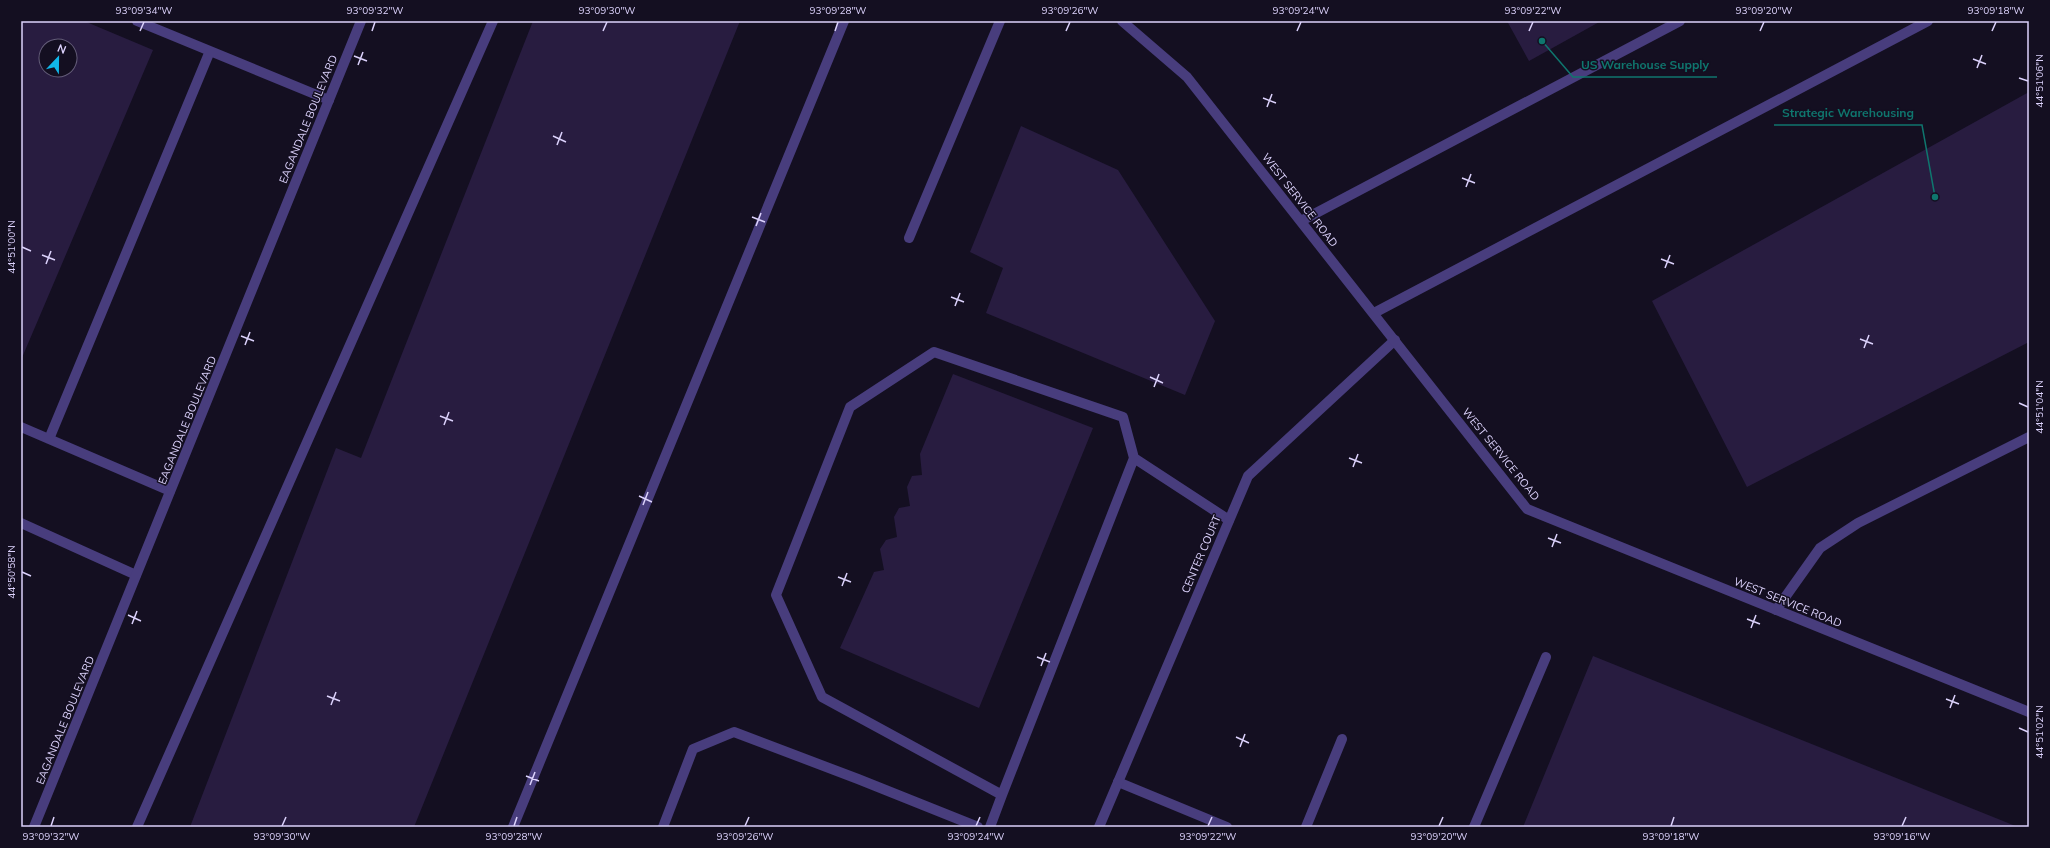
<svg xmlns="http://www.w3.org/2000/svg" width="2050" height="848" viewBox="0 0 2050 848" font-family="Mulish,sans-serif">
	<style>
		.building { fill: #281c40; fill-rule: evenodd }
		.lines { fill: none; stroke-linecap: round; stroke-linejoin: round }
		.service { stroke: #483d7d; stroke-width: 10 }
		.minor { stroke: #483d7d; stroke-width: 10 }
		.tertiary { stroke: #483d7d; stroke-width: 10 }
		.ticks { fill: none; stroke: #dcd2fc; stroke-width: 1.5 }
		.labels { text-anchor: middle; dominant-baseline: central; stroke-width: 3; stroke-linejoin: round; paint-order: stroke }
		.street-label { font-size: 11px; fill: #dcd2fc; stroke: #140f21 }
		.leader { fill: none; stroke: #0f766e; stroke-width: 1.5 }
		.callout-dot { fill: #0f766e; stroke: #140f21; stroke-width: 1.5 }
		.callout-label { font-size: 12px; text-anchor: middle; font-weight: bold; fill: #0f766e; stroke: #140f21; stroke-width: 3; stroke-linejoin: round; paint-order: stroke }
		.neatline { fill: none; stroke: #dcd2fc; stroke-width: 1.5 }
		.ticks-label { font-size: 10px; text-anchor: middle; fill: #dcd2fc }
	</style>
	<rect width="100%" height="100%" fill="#140f21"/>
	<path class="building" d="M21,21H84L153,50L21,360ZM46,46H70V70H46Z
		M533,21H740L414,827H190L336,448L361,458Z
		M1507,21H1601L1529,61Z
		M2029,92V342L1747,487L1652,301Z
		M1021,126L1118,170L1215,321L1185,395L986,313L1003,268L970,252Z
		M953,374L1093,428L979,708L840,648L874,572L884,570L880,549L886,540L897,537L894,517L899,508L910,506L907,487L912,476L922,475L920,454Z
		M1593,656L2018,827H1523Z"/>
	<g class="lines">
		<path class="service" d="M137,21L329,100
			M1301,221L1680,21
			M909,238L1000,21
			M1374,313L1928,21
			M21,427L170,491
			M49,439L210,51
			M1134,458L1229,520
			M21,523L136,575
			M1776,610L1820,548L1858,523L2029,437
			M1118,782L1227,827
			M137,827L493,21
			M513,827L844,21
			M663,827L693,749L734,732L858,779L978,827
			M990,827L1002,795L1134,458L1123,417L934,352L850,407L776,595L822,697L1002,795
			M1306,827L1342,739
			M1474,827L1546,657"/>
		<path class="minor" d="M1099,827L1248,476L1395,340"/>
		<path class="tertiary" d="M1122,21L1187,77L1527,509L2029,712
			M34,827L361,21"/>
	</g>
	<path class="ticks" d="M140,31L144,22M372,31L375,22M603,31L607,22M835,31L838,22M1066,31L1070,22M1297,31L1301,22M1529,31L1533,22M1760,31L1764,22M1992,31L1996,22M354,56L367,61M1973,59L1986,64M358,65L363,52M1977,68L1982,55M2019,78L2028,81M1263,98L1276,103M1267,107L1272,94M553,136L566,142M557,145L562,132M1462,178L1475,183M1466,187L1471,174M752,217L765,222M756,226L761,213M22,247L31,251M42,255L55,260M1661,259L1674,264M46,264L51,251M1665,268L1670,255M951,297L964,302M955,306L960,293M241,336L254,341M1860,339L1873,344M245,345L250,332M1864,348L1869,335M1150,377L1163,383M1154,387L1159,374M2019,403L2028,407M440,416L453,421M444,425L449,412M1349,458L1362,463M1353,467L1358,454M639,496L652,502M643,505L648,492M1548,538L1561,543M1552,547L1557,534M22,572L31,576M838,577L851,582M842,586L847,573M128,615L141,621M1747,619L1760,624M132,624L137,611M1751,628L1756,615M1037,657L1050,662M1041,666L1046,653M327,696L340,701M1946,699L1959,704M331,705L336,692M1950,708L1955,695M2019,728L2028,732M1236,737L1249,743M1240,747L1245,734M526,776L539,781M530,785L535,772M51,826L54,817M282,826L286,817M514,826L517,817M745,826L749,817M976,826L980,817M1208,826L1212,817M1439,826L1443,817M1671,826L1674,817M1902,826L1906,817"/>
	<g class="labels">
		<g class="street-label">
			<text transform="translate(308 119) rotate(-68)">EAGANDALE BOULEVARD</text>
			<text transform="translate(1300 200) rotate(52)">WEST SERVICE ROAD</text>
			<text transform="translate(187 420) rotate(-68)">EAGANDALE BOULEVARD</text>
			<text transform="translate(1501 454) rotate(51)">WEST SERVICE ROAD</text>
			<text transform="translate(1201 554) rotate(-67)">CENTER COURT</text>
			<text transform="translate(1788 602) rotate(22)">WEST SERVICE ROAD</text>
			<text transform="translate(65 720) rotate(-68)">EAGANDALE BOULEVARD</text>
		</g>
	</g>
	<path class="leader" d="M1542 41L1573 77H1717M1935 197L1922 125H1774"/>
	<g class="callout-dot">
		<circle cx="1542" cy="41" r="4"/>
		<circle cx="1935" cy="197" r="4"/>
	</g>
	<g class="callout-label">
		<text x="1645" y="69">US Warehouse Supply</text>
		<text x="1848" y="117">Strategic Warehousing</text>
	</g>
	<rect width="2050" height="848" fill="none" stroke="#140f21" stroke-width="44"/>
	<g transform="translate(58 58) rotate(22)"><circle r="19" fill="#140f21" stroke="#645d79"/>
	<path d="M0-3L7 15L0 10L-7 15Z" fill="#10b7ea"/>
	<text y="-6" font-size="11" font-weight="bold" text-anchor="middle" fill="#dcd2fc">N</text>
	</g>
	<rect x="22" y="22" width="2006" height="804" class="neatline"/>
	<g class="ticks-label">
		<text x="144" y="14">93°09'34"W</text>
		<text x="375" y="14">93°09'32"W</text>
		<text x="607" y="14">93°09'30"W</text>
		<text x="838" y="14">93°09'28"W</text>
		<text x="1070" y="14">93°09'26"W</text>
		<text x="1301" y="14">93°09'24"W</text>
		<text x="1533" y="14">93°09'22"W</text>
		<text x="1764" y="14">93°09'20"W</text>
		<text x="1996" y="14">93°09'18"W</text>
		<text transform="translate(2039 81) rotate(-90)" y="4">44°51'06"N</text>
		<text transform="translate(11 247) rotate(-90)" y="4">44°51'00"N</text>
		<text transform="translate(2039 407) rotate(-90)" y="4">44°51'04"N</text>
		<text transform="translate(11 572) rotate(-90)" y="4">44°50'58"N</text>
		<text transform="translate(2039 732) rotate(-90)" y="4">44°51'02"N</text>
		<text x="51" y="840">93°09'32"W</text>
		<text x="282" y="840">93°09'30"W</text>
		<text x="514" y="840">93°09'28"W</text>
		<text x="745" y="840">93°09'26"W</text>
		<text x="976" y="840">93°09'24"W</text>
		<text x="1208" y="840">93°09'22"W</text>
		<text x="1439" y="840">93°09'20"W</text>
		<text x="1671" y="840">93°09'18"W</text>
		<text x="1902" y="840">93°09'16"W</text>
	</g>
</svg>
